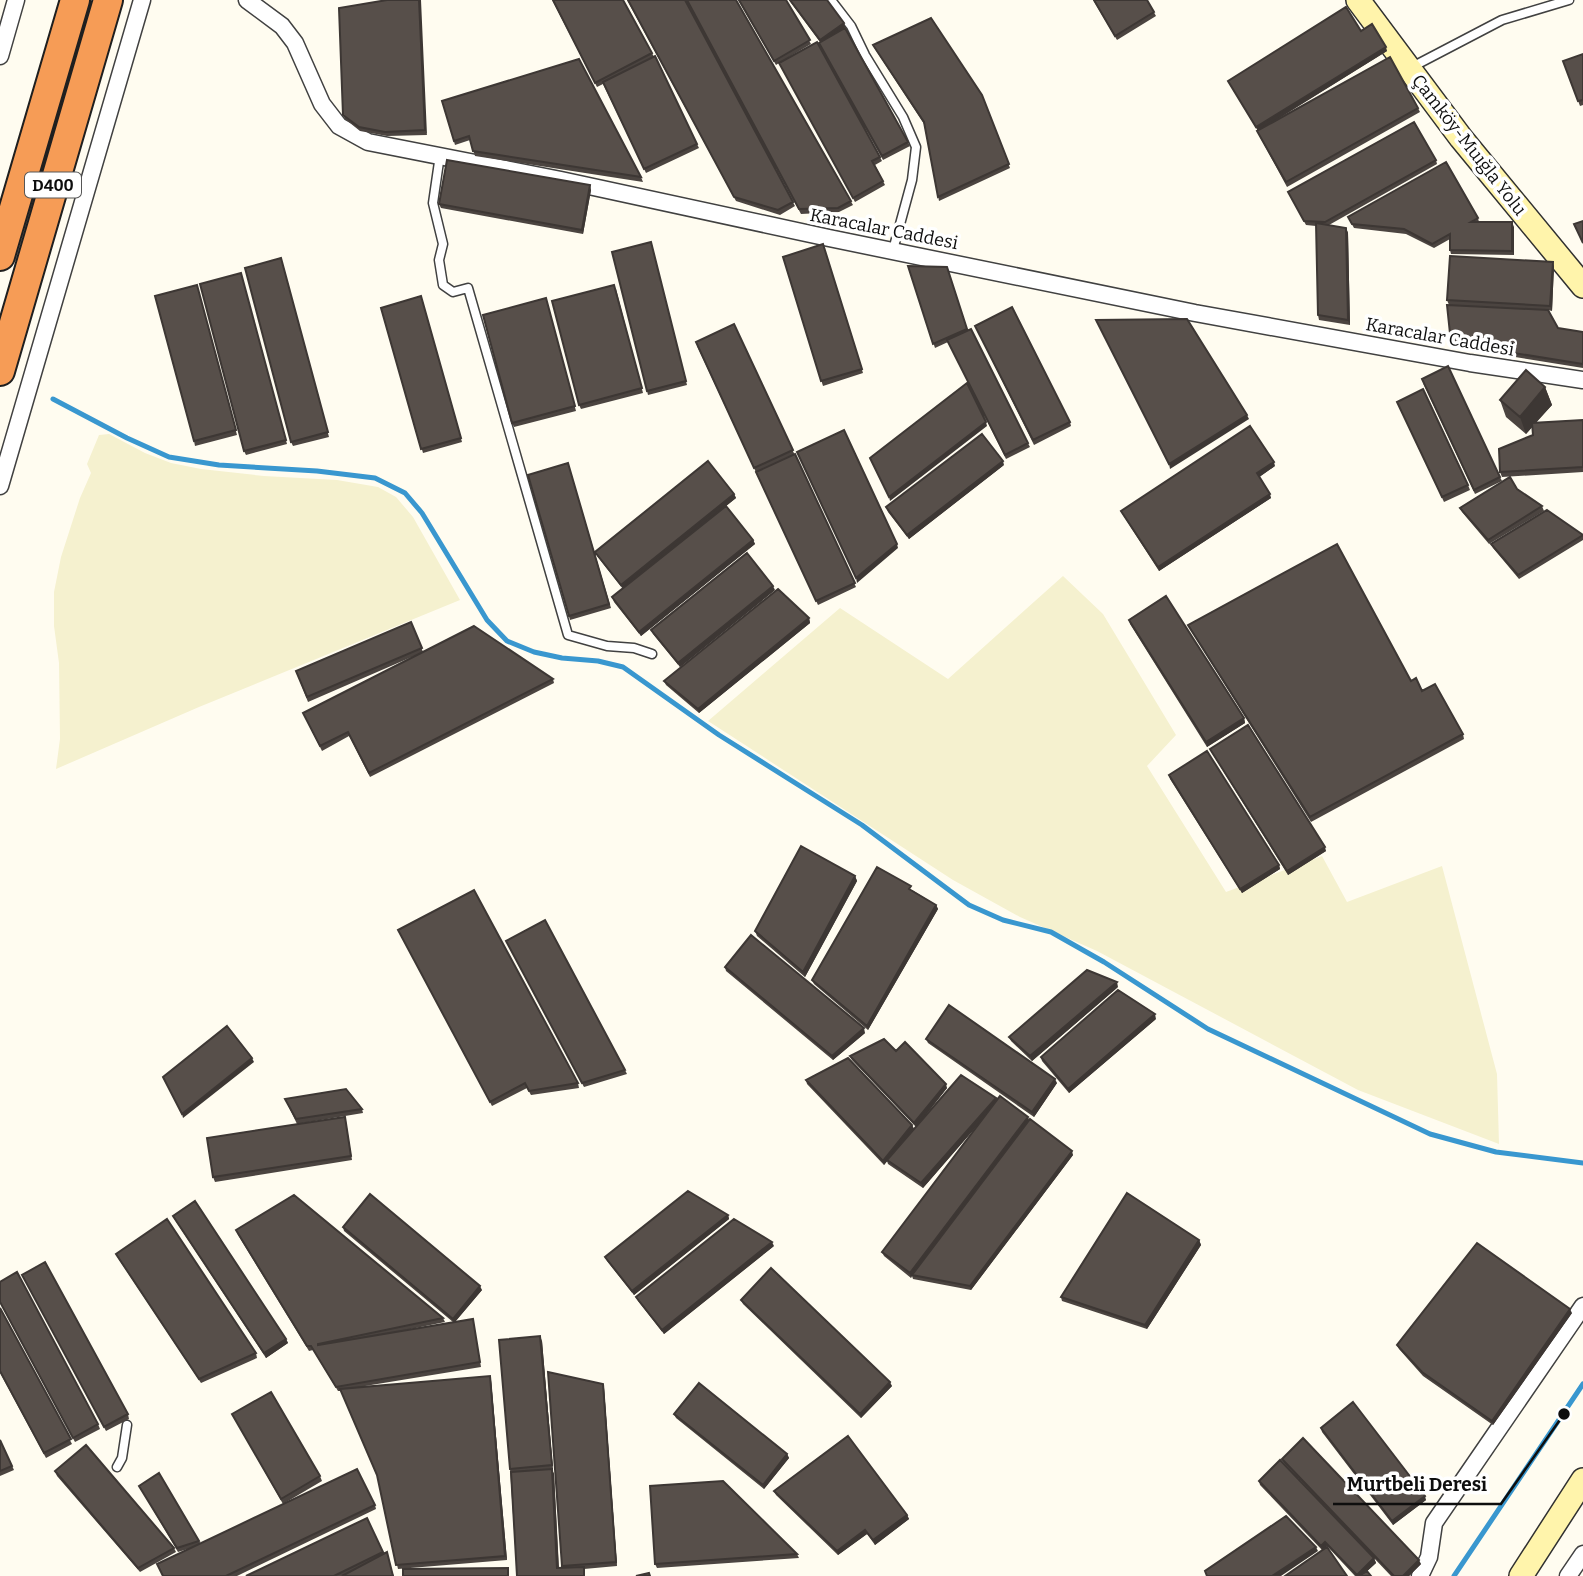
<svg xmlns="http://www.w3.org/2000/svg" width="1583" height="1576" viewBox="0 0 1583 1576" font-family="Bitter,serif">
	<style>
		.farmland { fill: #f5f1cf }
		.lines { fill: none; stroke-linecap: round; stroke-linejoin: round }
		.stream { stroke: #3997cf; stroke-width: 5 }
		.lane-casing { stroke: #414141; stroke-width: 11 }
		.street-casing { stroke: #414141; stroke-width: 19 }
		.secondary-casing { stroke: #303030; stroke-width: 26 }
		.highway-casing { stroke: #1f1f1f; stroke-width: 32 }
		.lane { stroke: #fff; stroke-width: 8 }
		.street { stroke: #fff; stroke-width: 16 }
		.secondary { stroke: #fff4ab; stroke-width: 23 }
		.highway { stroke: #f69c56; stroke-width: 28 }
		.wall { fill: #4b4440 }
		.shaded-wall { fill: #3d3734 }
		.building { fill: #574f4a; stroke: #3d3734; stroke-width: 2 }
		.labels { text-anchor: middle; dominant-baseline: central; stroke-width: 7; stroke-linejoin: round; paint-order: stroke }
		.shield { fill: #fff; stroke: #565656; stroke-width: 2 }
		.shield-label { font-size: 16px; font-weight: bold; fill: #0e0e0e }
		.street-label { font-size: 18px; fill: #0e0e0e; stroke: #fff }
		.leader { fill: none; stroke: #0e0e0e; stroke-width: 2.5 }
		.callout-dot { fill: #0e0e0e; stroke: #fff; stroke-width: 2.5 }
		.callout-label { font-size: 19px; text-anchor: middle; font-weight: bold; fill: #0e0e0e; stroke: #fff; stroke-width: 7; stroke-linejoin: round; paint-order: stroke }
	</style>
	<rect width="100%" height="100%" fill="#fffcf0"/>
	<path class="farmland" d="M109,434L145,453L171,463L201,469L264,476L337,480L378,487L396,497L413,517L460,600L199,707L56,769L60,739L59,663L54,626V592L61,557L80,498L91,473L87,464L99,435Z
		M1063,576L1103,614L1176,735L1147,766L1226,892L1322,856L1347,902L1442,866L1497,1074L1499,1144L1358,1090L1097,951L1020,917L953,880L708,721L840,608L948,679Z"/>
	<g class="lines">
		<path class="stream" d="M53,399L127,438L169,457L219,465L317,471L375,478L405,493L422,513L487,620L507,641L534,652L562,658L598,661L623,667L719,735L862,825L969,905L1003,920L1051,932L1104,962L1208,1029L1430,1134L1496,1152L1583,1163
			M1454,1576L1583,1384"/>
		<g class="lane-casing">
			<path id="lane" d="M831,0L851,26L865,55L903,117L916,147L912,180L893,250
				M1412,67L1502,20L1569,0
				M440,155L433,203L443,244L439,260L443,285L453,292L468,288L568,635L607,646L634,648L652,654
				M117,1467L122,1458L127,1425"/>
		</g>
		<g class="street-casing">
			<path id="street" d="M247,0L282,26L295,43L322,104L339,126L368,142L561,180L829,238L1195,313L1470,363L1583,380
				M0,56L16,0
				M0,486L142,0
				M1420,1576L1429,1557L1434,1523L1583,1306
				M1568,1576L1583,1554"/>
		</g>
		<g class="secondary-casing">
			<path id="secondary" d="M1358,0L1461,138L1583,286
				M1521,1576L1583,1480"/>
		</g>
		<g class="highway-casing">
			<path id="highway" d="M0,256L75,0
				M0,371L108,0"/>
		</g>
		<use href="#lane" class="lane"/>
		<use href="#street" class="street"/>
		<use href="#secondary" class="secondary"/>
		<use href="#highway" class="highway"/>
	</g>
	<path class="wall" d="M387,0L427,135L387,136L360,131L345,119L343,115Z
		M552,0H623L652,53L699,148L646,173L603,84L597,87Z
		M627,0H685L795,206L780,215L736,201Z
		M686,0H736L853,205L839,212L801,214Z
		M738,0H786L811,44L789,57L880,157L882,161L875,165L885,185L855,202L779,63L776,65Z
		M789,0H827L844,23L845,27L839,32L908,142L910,146L883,160L821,47L820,42Z
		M1093,0H1147L1156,16L1117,40Z
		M1361,31L1387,51L1265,127L1418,108L1420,112L1287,187L1259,135L1258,131L1228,81Z
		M873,45L982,95L1010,168L939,201L924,124L875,49Z
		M1583,54V105L1580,106L1563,61Z
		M442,101L641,177L643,182L475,156L470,140L455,145Z
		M1436,160L1437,164L1329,225L1346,228L1348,233L1350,325L1319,320L1318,315L1316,226L1306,225L1288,192Z
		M591,190L583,234L441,208L439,204Z
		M1348,217L1478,218L1479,222L1514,227V255L1451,254L1450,250V239L1434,248L1406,234L1354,228Z
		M823,244L863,373L823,386L783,257Z
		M652,246L687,385L648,395L647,391Z
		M282,262L329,437L293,446L291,442Z
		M908,266L968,330L1030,447L1006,459L948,342L935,348Z
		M1554,266L1552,311L1548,310L1558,328L1583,332V368L1453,347L1451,343L1449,305L1447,300Z
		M241,273L287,444L246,455L244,451Z
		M198,289L237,435L195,446L194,441Z
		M616,289L643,393L581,409L579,405Z
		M421,296L462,442L423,453L381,308Z
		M546,298L576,411L514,427L512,423Z
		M734,324L856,587L818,605L697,346Z
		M975,326L1070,422L1071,426L1034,445Z
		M1423,383L1500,477L1502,481L1475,494Z
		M1545,387L1552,405L1535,423L1583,420V472L1502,477L1500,472L1533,435V426L1526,434L1506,417L1500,400Z
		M1399,406L1468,485L1470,490L1444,502Z
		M568,463L611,608L570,620L528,475Z
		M1004,465L909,539L888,512L886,507Z
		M1275,466L1259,477L1271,498L1159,571L1123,515L1121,511Z
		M1517,489L1542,506L1544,511L1489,544L1462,512L1460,508Z
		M734,494L736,498L726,506L753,540L755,544L641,636L614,602L612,597L623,589L597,556L595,552Z
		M1583,535V540L1519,579L1493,548L1491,544Z
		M775,590L680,667L653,634L651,630Z
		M809,618L810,623L699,713L666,685L664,681Z
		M1129,620L1244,718L1245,723L1207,747L1130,624Z
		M411,622L423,652L553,679L554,683L370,777L349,736L322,751L303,713L414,656L308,702L296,671Z
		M1188,625L1411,681L1422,691L1463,734L1464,739L1311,822L1190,629Z
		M1210,749L1326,851L1288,875L1212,753Z
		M1169,775L1279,865L1280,869L1242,893L1170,779Z
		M855,876L857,881L805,977L757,936L755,931Z
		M912,890L936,905L938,909L868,1030L814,984L812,980Z
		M398,930L578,1083L579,1088L531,1095L527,1088L492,1106Z
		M506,941L625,1070L627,1074L584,1087Z
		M725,967L865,1033L833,1060L726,971Z
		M1118,987L1032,1061L1011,1041L1009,1037Z
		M1156,1019L1069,1093L1042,1061L1041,1057Z
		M926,1039L1057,1083L1034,1117L928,1043Z
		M896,1051L947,1088L918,1125L996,1098V1101L1028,1117L1029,1120L1073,1155L971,1290L913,1279L912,1276L911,1278L884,1256L882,1252L981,1121L923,1188L888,1164L887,1161L884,1165L807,1084L806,1080L912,1125L914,1129L916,1127L852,1060L850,1056Z
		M285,1099L362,1109L363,1113L297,1124Z
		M346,1121L352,1160L215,1182L213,1177Z
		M728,1215L729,1219L634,1295L607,1261L605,1257Z
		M173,1216L286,1339L288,1343L266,1358L175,1220Z
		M343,1227L482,1290L455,1322L473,1319L481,1367L365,1386L491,1380L507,1560L398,1569L377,1476L341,1391H338L313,1350L309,1351L238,1235L236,1230L443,1318L445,1322L401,1331L453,1322L344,1231Z
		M1199,1240L1201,1245L1147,1329L1062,1301L1061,1297Z
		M774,1246L664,1334L638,1301L636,1297Z
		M116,1254L256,1353L257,1358L201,1383L118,1258Z
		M22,1275L128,1414L129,1419L106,1431Z
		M0,1282L98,1424L100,1429L75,1442L0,1303Z
		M741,1300L892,1386L861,1418L743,1304Z
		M0,1308L72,1444L46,1458L0,1373Z
		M1572,1313L1493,1425L1423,1376L1399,1349L1397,1345Z
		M542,1341L553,1470H552L554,1474L559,1568H563L562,1566L603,1384L604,1388L617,1566L584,1569L585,1576H517L510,1469Z
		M232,1414L320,1476L322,1481L283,1504Z
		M674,1414L787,1454L789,1458L764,1489L676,1418Z
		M1321,1428L1426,1500L1393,1525L1322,1432Z
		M0,1440L14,1470L0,1476Z
		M1282,1459L1421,1564L1409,1576H1391L1284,1463Z
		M55,1471L174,1548L176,1552L140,1572L57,1476Z
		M1259,1481L1374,1558L1376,1563L1367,1571L1371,1576H1355L1327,1546L1322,1550L1260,1485Z
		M139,1486L199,1541L201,1544L375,1505L376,1509L237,1576H163L191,1548L178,1552Z
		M774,1491L907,1515L909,1519L875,1545L867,1534L838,1555L776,1495Z
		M367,1518L394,1576H246Z
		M797,1554L799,1558L657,1568L655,1564Z"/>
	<path class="shaded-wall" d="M419,0H421L427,135L425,130Z
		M844,23L845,27L821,45L820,40Z
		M1386,47L1387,51L1258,131L1256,127Z
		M590,185L591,190L583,234L582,230Z
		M1512,222L1514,227V255L1512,251Z
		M1346,228L1348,233L1350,325L1348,320Z
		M1553,262L1554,266L1552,311L1550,306Z
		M1545,387L1552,405L1526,434L1520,417Z
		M1247,415L1249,419L1170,469L1169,464Z
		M986,422L987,426L890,501L889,497Z
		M1003,461L1004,465L909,539L907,535Z
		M1274,462L1275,466L1258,478L1257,473Z
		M734,494L736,498L623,589L621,585Z
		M1270,494L1271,498L1159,571L1158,567Z
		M753,540L755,544L641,636L639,632Z
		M897,544L898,548L857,583L856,578Z
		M773,586L775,590L680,667L678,663Z
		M809,618L810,623L699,713L698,709Z
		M1244,718L1245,723L1207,747L1206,742Z
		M1325,847L1326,851L1288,875L1287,871Z
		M1279,865L1280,869L1242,893L1240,889Z
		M855,876L857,881L805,977L803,972Z
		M936,905L938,909L868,1030L867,1026Z
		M1117,982L1118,987L1032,1061L1030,1056Z
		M1155,1014L1156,1019L1069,1093L1068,1089Z
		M864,1028L865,1033L833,1060L832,1056Z
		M252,1058L254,1062L183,1118L182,1114Z
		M1055,1079L1057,1083L1034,1117L1032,1112Z
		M946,1084L947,1088L916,1127L914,1123Z
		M996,1098L997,1103L923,1188L921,1183Z
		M1028,1117L1029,1122L912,1275L911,1278L910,1273Z
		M912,1125L914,1129L884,1165L883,1161Z
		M1072,1151L1073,1155L971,1290L970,1286Z
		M728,1215L729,1219L634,1295L632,1291Z
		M1199,1240L1201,1245L1147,1329L1145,1325Z
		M772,1242L774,1246L664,1334L662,1330Z
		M480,1286L482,1290L454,1323L453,1319Z
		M1570,1309L1572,1313L1493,1425L1492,1421Z
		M540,1336L542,1341L553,1470L552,1465Z
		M286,1339L288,1343L266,1358L264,1353Z
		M490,1376L491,1380L507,1560L505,1556Z
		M890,1382L892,1386L861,1418L860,1414Z
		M603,1384L604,1388L617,1566L616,1562Z
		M787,1454L789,1458L764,1489L763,1485Z
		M552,1469L554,1474L559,1573L557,1568Z
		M1425,1496L1426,1500L1393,1525L1392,1521Z
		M907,1515L909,1519L875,1545L873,1540Z
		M865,1530L867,1534L838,1555L837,1551Z
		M1325,1542L1327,1546L1322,1550L1321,1546Z
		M1316,1547L1318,1551L1281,1576H1272Z
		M1374,1558L1376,1563L1362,1576H1357Z
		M1419,1560L1421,1564L1409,1576H1403Z"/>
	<path class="building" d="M387,0H419L425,130L385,132L359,127L343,115L339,8Z
		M553,0H623L652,53L595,83Z
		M628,0H685L793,202L778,210L734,197Z
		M687,0H736L851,201L838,208L799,209Z
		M739,0H786L810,40L774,61Z
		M790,0H827L844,23L820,40Z
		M1094,0H1147L1154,12L1115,36Z
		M1346,7L1361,31L1372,24L1386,47L1256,127L1228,81Z
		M931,18L982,95L1009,164L938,197L924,122L873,45Z
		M845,28L908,142L882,156L819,43Z
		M817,42L880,157L872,161L883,181L853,198L779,63Z
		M1583,54V100L1578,101L1563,61Z
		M655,56L697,144L644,169L603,82Z
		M1390,57L1418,108L1286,182L1257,131Z
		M579,59L641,177L473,151L469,136L454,141L442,101Z
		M1414,122L1436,160L1325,222L1304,221L1288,192Z
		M447,160L590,185L582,230L439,204Z
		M1446,162L1478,218L1471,222H1512V251L1450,250V234L1432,244L1404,229L1352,224L1348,217Z
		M1583,221V243L1574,224Z
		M1316,223L1346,228L1348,320L1318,315Z
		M651,242L686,381L647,391L612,252Z
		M823,244L862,369L821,381L783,257Z
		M1450,256L1553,262L1550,306L1447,300Z
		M281,258L328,432L291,442L245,268Z
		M908,266L947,267L967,329L933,344Z
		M241,273L286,440L244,451L200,284Z
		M197,285L236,430L194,441L155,296Z
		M614,285L642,388L579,405L552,301Z
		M421,296L461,438L421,449L381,308Z
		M546,298L575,406L512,423L483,315Z
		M1447,305L1548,310L1558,328L1583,332V364L1451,343Z
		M1012,307L1070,422L1033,440L975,326Z
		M1187,319L1247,415L1169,464L1096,320Z
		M734,324L793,450L754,468L696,342Z
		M971,329L1028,443L1005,455L947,340Z
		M1448,366L1500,477L1474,490L1422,379Z
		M1526,370L1545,387L1520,417L1500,400Z
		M967,383L986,422L889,497L870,458Z
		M1423,389L1468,485L1442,497L1397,402Z
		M1583,420V467L1500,472L1499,449L1533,435L1532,423Z
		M1250,426L1274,462L1257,473L1270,494L1158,567L1121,511Z
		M844,430L897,544L856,578L797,452Z
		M982,434L1003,461L907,535L886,507Z
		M795,454L855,583L816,601L756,472Z
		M708,461L734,494L621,585L595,552Z
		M568,463L609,604L569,616L528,475Z
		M1510,477L1517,489L1542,506L1488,540L1460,508Z
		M726,506L753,540L639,632L612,597Z
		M1547,510L1583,535L1518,575L1491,544Z
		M1337,544L1411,681L1416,678L1422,691L1435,684L1463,734L1310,817L1188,625Z
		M747,553L773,586L678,663L651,630Z
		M778,589L809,618L698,709L664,681Z
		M1166,596L1244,718L1206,742L1129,620Z
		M411,622L422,648L307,697L296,671Z
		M474,626L553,679L369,773L348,732L320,746L303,713Z
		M1248,725L1325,847L1287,871L1210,749Z
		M1207,751L1279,865L1240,889L1169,775Z
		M801,846L855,876L803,972L755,931Z
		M877,867L911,886L909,889L936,905L867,1026L812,980Z
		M474,890L578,1083L529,1091L525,1083L490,1102L398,930Z
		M545,920L625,1070L582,1083L506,941Z
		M751,935L864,1028L832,1056L725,967Z
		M1087,970L1117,982L1030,1056L1009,1037Z
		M1118,990L1155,1014L1068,1089L1041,1057Z
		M949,1005L1055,1079L1032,1112L926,1039Z
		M227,1026L252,1058L182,1114L163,1077Z
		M884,1039L896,1051L905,1042L946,1084L914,1123L850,1056Z
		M848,1058L912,1125L883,1161L806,1080Z
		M961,1075L996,1098L921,1183L887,1160Z
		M346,1089L362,1109L296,1119L285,1099Z
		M1000,1096L1028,1117L910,1273L882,1252Z
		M345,1117L351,1156L213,1177L207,1138Z
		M1030,1119L1072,1151L970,1286L912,1275Z
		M688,1191L728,1215L632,1291L605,1257Z
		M1127,1193L1199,1240L1145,1325L1061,1297Z
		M370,1194L480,1286L453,1319L343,1227Z
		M294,1195L443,1318L318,1344V1345L473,1319L480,1362L336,1387L311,1346H307L236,1230Z
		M195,1201L286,1339L264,1353L173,1216Z
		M167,1219L256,1353L199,1379L116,1254Z
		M734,1219L772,1242L662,1330L636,1297Z
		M1477,1243L1570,1309L1492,1421L1422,1372L1397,1345Z
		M45,1262L128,1414L104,1427L22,1275Z
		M771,1268L890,1382L860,1414L741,1300Z
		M17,1272L98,1424L73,1438L0,1302V1282Z
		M0,1308L71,1439L44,1453L0,1371Z
		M540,1336L552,1465L510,1469L499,1340Z
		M548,1372L603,1384L616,1562L562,1566Z
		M490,1376L505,1556L396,1565L377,1475L340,1389Z
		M699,1383L787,1454L763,1485L674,1414Z
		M271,1392L320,1476L281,1499L232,1414Z
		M1353,1402L1425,1496L1392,1521L1321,1428Z
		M848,1436L907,1515L873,1540L865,1530L837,1551L774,1491Z
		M1303,1438L1419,1560L1403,1576H1394L1282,1459Z
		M0,1440L12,1466L0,1471Z
		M86,1445L174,1548L138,1568L55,1471Z
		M1280,1460L1374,1558L1357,1575L1325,1542L1321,1546L1259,1481Z
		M357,1469L375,1505L226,1576H163L157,1564Z
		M552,1469L557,1568L584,1567V1576H517L511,1472Z
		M159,1473L199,1541L177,1548L139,1486Z
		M723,1481L797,1554L655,1564L650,1486Z
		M1286,1516L1316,1547L1272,1576H1207L1205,1571Z
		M367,1518L383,1552L334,1576H246Z
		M1327,1547L1347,1576H1285Z
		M387,1552L393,1576H342Z
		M508,1568V1576H403V1569Z
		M1367,1571L1371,1576H1359Z
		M649,1573L650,1576H636Z"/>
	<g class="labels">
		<rect class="shield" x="25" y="172.5" width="56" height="25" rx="5"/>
		<g class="shield-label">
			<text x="53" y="185">D400</text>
		</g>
		<g class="street-label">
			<text transform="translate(1469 145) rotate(52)">Çamköy-Muığla Yolu</text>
			<text transform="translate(884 229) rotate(11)">Karacalar Caddesi</text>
			<text transform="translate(1440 337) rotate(10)">Karacalar Caddesi</text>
		</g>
	</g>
	<path class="leader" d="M1564 1414L1501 1504H1333"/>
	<circle class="callout-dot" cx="1564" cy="1414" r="7"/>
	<g class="callout-label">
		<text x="1417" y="1491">Murtbeli Deresi</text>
	</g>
</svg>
